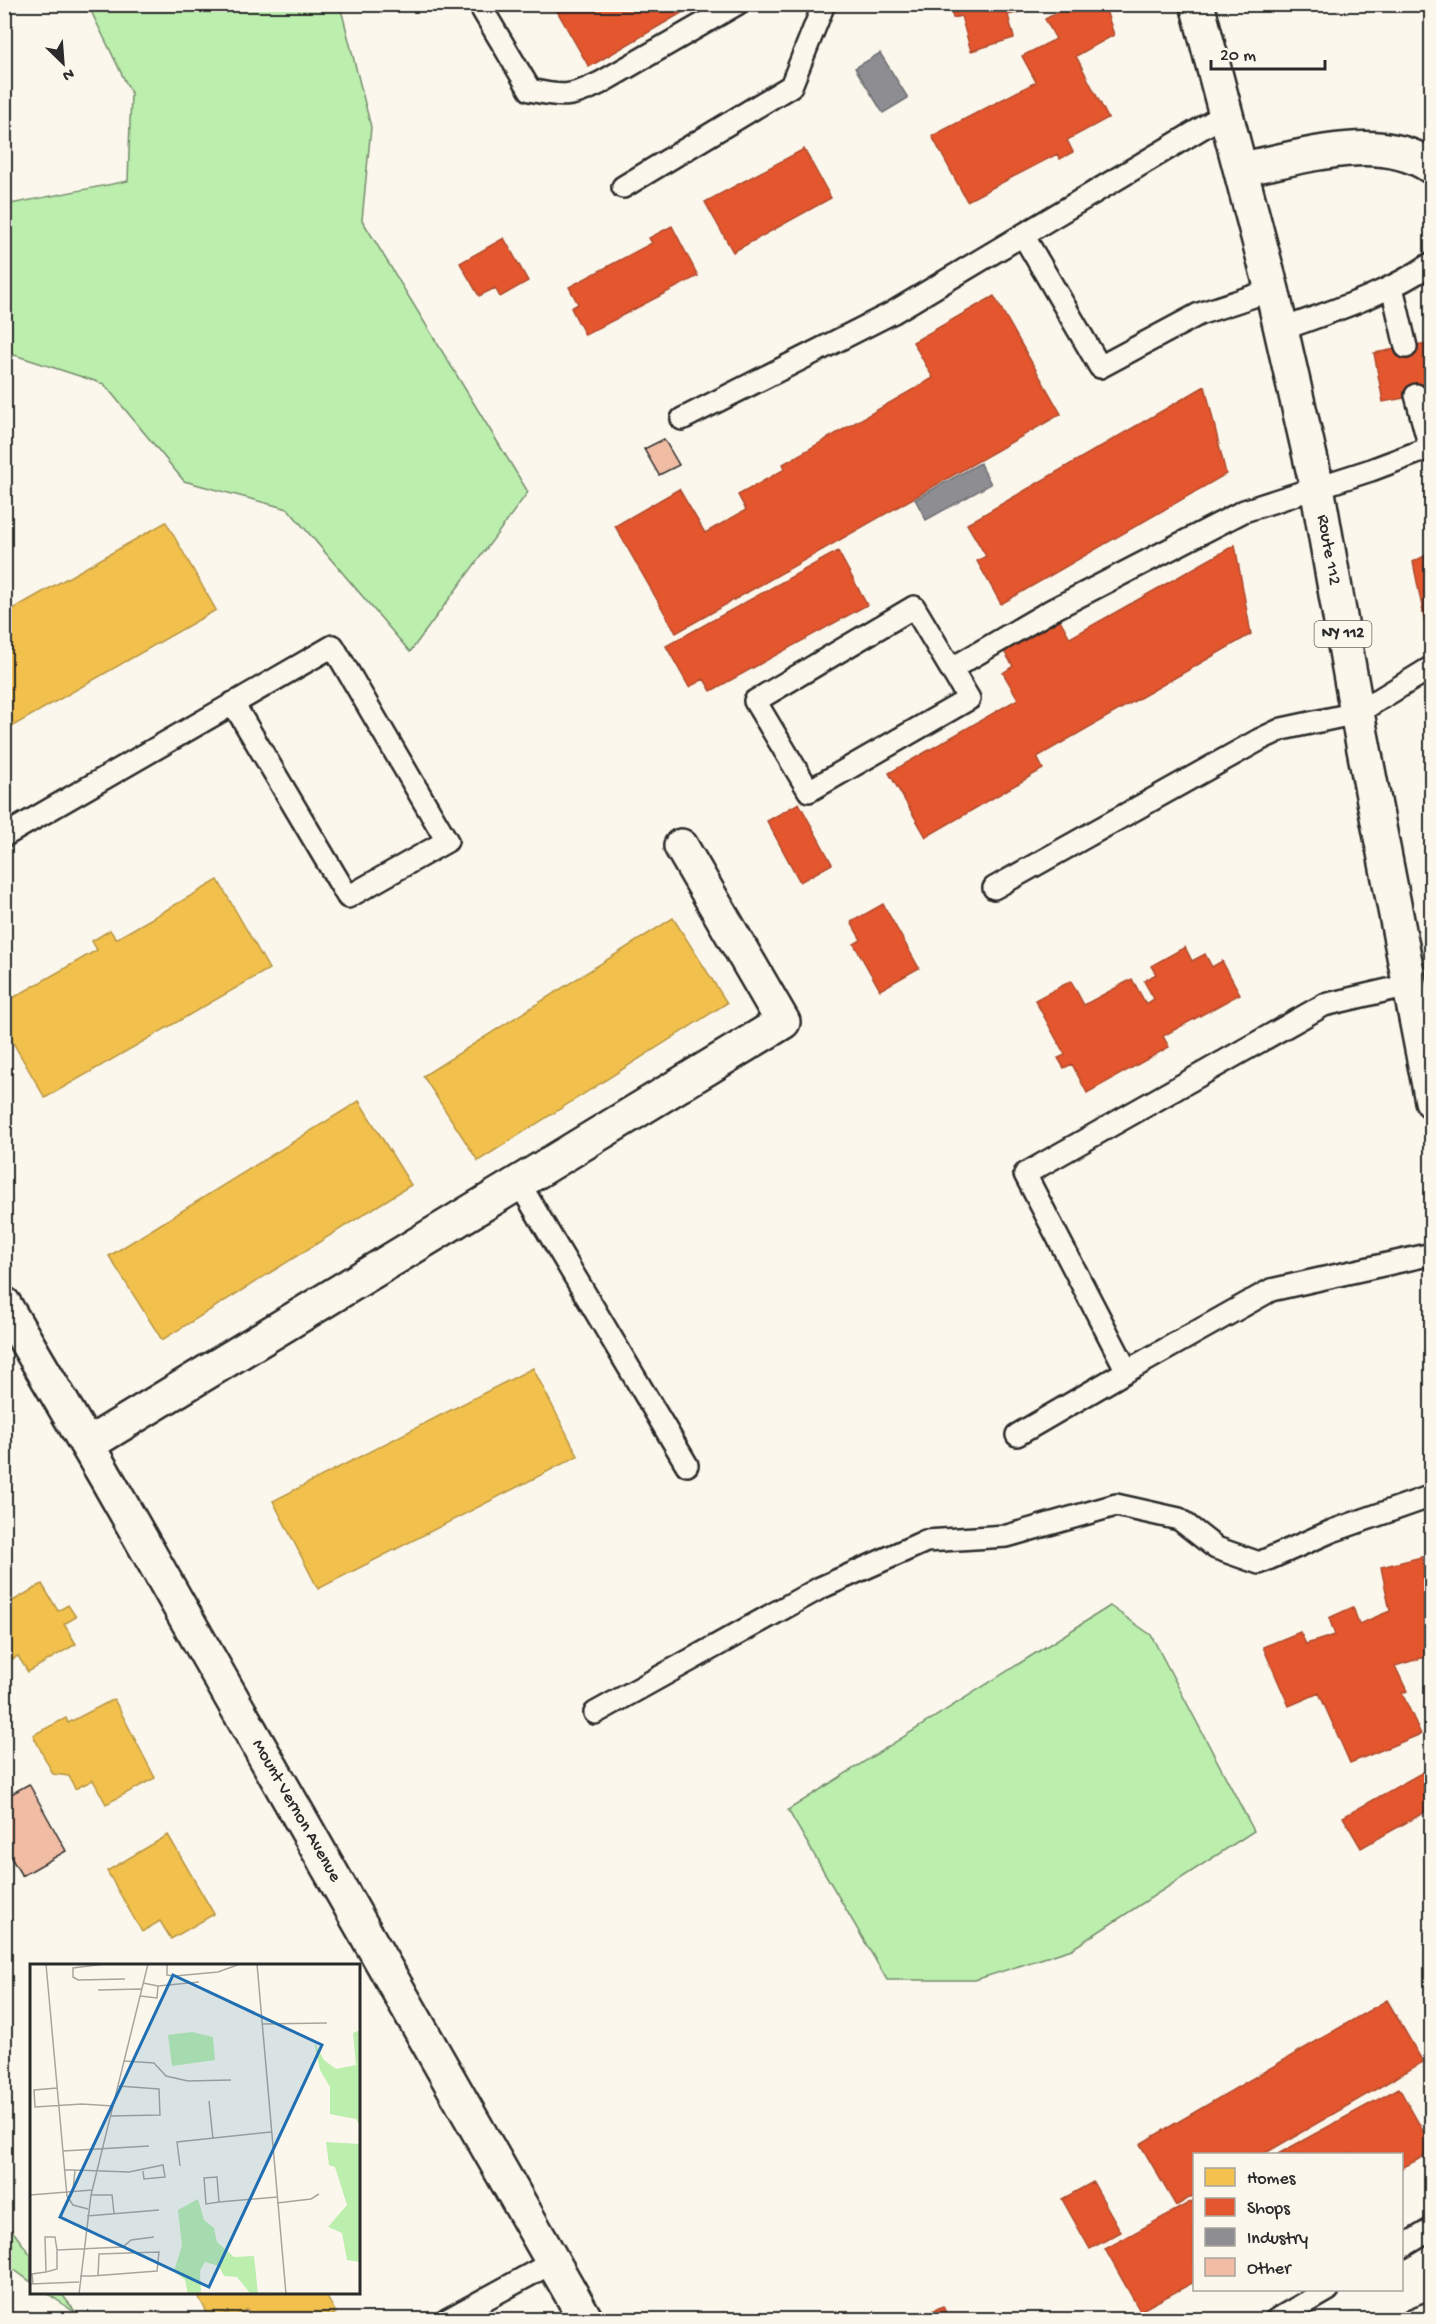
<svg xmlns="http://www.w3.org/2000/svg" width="1436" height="2324" viewBox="0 0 1436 2324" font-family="'Gochi Hand',sans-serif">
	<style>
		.green { fill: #bceeae; stroke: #748c6c; stroke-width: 1.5 }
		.homes { fill: #f2c14e; stroke: #b69444; stroke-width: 1.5 }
		.shops { fill: #e4572e; stroke: #ac4a2d; stroke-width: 1.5 }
		.industry { fill: #8d8d92; stroke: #707073; stroke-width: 1.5 }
		.building { fill: #f1bca4; stroke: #2b2b2b; stroke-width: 1.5 }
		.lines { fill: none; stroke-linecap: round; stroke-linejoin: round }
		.service-casing { stroke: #2b2b2b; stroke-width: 26 }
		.minor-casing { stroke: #2b2b2b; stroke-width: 38 }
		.tertiary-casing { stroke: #2b2b2b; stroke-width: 38 }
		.primary-casing { stroke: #2b2b2b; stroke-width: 38 }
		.service { stroke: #fbf7ec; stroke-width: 21 }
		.minor { stroke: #fbf7ec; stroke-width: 33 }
		.tertiary { stroke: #fbf7ec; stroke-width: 33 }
		.primary { stroke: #fbf7ec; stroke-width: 33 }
		.labels { text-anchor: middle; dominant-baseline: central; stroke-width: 6; stroke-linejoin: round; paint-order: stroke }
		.shield { fill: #fbf7ec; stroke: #696865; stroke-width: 1.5 }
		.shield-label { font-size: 16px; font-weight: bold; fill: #2b2b2b }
		.street-label { font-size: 18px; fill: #2b2b2b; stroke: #fbf7ec }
		.inset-road { fill: none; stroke: #a8a59f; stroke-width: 1.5 }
		.view { fill: #1f6fb2; fill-opacity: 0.15; stroke: #1f6fb2; stroke-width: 3 }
		.inset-edge { fill: none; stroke: #2b2b2b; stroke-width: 3 }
	</style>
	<rect width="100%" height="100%" fill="#fbf7ec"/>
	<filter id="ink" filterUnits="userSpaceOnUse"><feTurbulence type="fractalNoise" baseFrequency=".0167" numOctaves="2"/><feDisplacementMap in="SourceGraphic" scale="12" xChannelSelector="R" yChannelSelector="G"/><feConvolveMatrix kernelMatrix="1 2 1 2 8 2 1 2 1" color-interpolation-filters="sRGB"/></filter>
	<g filter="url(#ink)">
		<path class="green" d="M88,5H340L371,127L362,220L528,492L410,652L288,509L184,481L104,384L5,352V205L128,181L131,93Z
			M1110,1606L1151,1635L1254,1831L1072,1949L975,1980H887L788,1810Z
			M4,2220L31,2255V2282L5,2263Z
			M47,2293H61L77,2314Z"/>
		<path class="homes" d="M166,522L216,610L4,731V614Z
			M218,880L269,969L45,1098L4,1027V1003L97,950L92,941L110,930L116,939Z
			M673,918L727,1003L478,1161L423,1076Z
			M359,1101L411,1185L162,1340L109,1256Z
			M533,1368L578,1456L318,1589L273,1501Z
			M42,1584L58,1611L68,1605L76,1617L64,1624L76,1644L28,1672L18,1656L7,1662L4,1658V1606Z
			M114,1699L155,1778L106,1804L93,1780L75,1789L69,1776L53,1774L33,1735L66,1718L68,1723Z
			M168,1835L214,1914L171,1939L160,1921L142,1932L107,1871Z
			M196,2292H324L336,2313L325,2320H253L248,2309L231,2318L227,2313L211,2320Z"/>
		<path class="shops" d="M553,4H697L589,67Z
			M949,4H1018L1020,12L1008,15L1014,38L971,51L961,16L953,18Z
			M1073,4H1104L1114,35L1076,56L1108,118L1067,140L1073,152L1060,159L1057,154L967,201L932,136L1036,82L1022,56L1056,39L1045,19Z
			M804,149L831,198L733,252L705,202Z
			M672,226L698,276L585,335L571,308L578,304L569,287L652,243L649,238Z
			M504,238L528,281L500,297L495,288L479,296L460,263Z
			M994,296L1061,414L676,633L615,526L679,489L705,533L746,510L738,495L785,469L783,464L933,378L913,342Z
			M1432,342V393L1383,402L1374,353Z
			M1205,386L1226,474L1001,604L977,561L986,556L967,524Z
			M1235,545L1251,634L1037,757L1043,769L926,837L889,773L1018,699L1003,673L1013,666L1002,648L1058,616L1070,638Z
			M838,551L867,605L711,691L704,679L689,687L666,646Z
			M1432,552V619L1425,622L1413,562Z
			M799,803L832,864L800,882L767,821Z
			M883,904L919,968L880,990L854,944L861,940L851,922Z
			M1185,947L1192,961L1205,954L1212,967L1222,961L1240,994L1163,1036L1169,1047L1087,1093L1072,1064L1064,1068L1058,1058L1065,1055L1035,1000L1071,981L1084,1005L1132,979L1146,1004L1154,999L1144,981L1156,974L1151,966Z
			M1422,1557L1432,1599V1655L1395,1666L1407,1691L1402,1693L1421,1734L1350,1763L1319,1693L1289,1706L1263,1647L1300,1632L1306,1644L1335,1635L1329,1618L1353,1607L1359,1624L1390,1611L1381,1567Z
			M1432,1767V1808L1361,1848L1343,1817Z
			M1387,2000L1423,2062L1264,2154H1194V2195L1176,2206L1140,2144Z
			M1399,2088L1432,2147V2152L1402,2168V2154H1278Z
			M1093,2182L1121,2232L1090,2249L1062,2199Z
			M1194,2200V2282L1140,2311L1105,2249Z
			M943,2306L949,2320H913Z"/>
		<path class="industry" d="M880,53L908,98L883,113L855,68Z
			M980,463L991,484L926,520L915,499Z"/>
		<path class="building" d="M664,439L679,465L659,475L644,449Z
			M29,1784L66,1851L22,1876L4,1846V1798Z"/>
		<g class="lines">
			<g class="service-casing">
				<path id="service" d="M479,4L530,90C562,97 570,98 600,83L737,4
					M623,187L791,86L824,4
					M1023,235L1100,367L1199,314L1272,290
					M1392,287L1406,347
					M1280,330C1332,311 1386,295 1432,263
					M1416,395L1430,448
					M682,419L892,313L1227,113
					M951,669L914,607L755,701L809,791L969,699L951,669L1052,610L1244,511L1371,470L1432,447
					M4,836L333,646L447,841L348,897L233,703
					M994,888L1259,740L1282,729L1357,713L1432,667
					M1409,985L1324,1005L1025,1174L1127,1371L1271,1290L1432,1254
					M519,1183L687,1465
					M1017,1435L1127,1371
					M595,1713L820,1588L926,1541L1007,1536L1116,1505L1179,1519L1216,1548L1259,1563L1332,1531L1432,1496
					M1402,2247L1432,2229
					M447,2320L553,2262
					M1276,2320L1328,2290
					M1412,2320L1432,2312"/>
			</g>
			<g class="minor-casing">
				<path id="minor" d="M4,1304L104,1474L586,2320
					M87,1445L783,1022L681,846"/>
			</g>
			<g class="tertiary-casing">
				<path id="tertiary" d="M1242,169C1300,158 1379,130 1432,167"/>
			</g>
			<g class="primary-casing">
				<path id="primary" d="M1197,4L1272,290L1317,487L1357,713L1432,1101"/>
			</g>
			<use href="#service" class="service"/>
			<use href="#minor" class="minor"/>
			<use href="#tertiary" class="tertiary"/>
			<use href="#primary" class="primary"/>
		</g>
	</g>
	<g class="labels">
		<rect class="shield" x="1314.5" y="621" width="57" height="26" rx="4.5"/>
		<g class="shield-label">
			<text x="1343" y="634">NY 112</text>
		</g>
		<g class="street-label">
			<text transform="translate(1328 550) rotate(80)">Route 112</text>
			<text transform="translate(296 1811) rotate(60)">Mount Vernon Avenue</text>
		</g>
	</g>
	<g transform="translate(30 1964)">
		<rect width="330" height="330" fill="#fbf7ec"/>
		<path d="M330,66V161L326,155L300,150V123L290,106L284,78L294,96L306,105L326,101L323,69ZM162,68L183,73L185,96L142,102L138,71ZM296,178L330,180V298L317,296L312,269L298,263L317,241L305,203L299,201ZM168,235L174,256L184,264L187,278L204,293L224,292L228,330L220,329L207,313L194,312L189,302L175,298L170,307L171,330H158L155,316L144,307L152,282L148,246Z" fill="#bceeae"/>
		<path class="inset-road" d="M16,0L37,232L43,241L58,245M75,0L43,4V13L48,16L95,15M137,0V11L145,12L188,8L210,0M227,0L256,330M113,19L128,22L169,18M68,26L111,25M110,32L127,34L128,22M232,60L297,59M94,97L124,99L136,112L158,117L201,116M27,124L4,126L5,143L52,140L83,142M179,137L183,175M80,152L130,151L129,125L88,122M33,187L119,182M150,202L147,178L241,168M34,206H45L43,226M45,206L99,208L133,201L135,213L114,215L113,207M0,231L62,226M61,231H82L84,249M189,238L187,213L174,214L176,240L189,238L247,233M247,239L281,235L289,230M57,252L129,246M27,286V305L16,308L15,273H25L27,286L93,283L101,276L124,273M50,312H62L127,307L129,288L69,290L68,312M0,320L49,318M3,320L2,310L16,308M49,330L61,231L118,0"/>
		<path class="view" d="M143,11L292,81L179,323L30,253Z"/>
		<rect width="330" height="330" class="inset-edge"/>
	</g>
	<rect width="1436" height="2324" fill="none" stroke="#fbf7ec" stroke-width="24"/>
	<rect x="12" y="12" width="1412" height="2300" fill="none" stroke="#2b2b2b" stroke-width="2" filter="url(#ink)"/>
	<rect x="1193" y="2153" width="210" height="138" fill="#fbf7ec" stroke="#a8a59f" stroke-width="1.5"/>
	<rect x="1205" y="2168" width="30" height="18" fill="#f2c14e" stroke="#a8a59f" stroke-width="1.5"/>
	<text x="1247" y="2183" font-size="18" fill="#2b2b2b">Homes</text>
	<rect x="1205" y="2198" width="30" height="18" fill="#e4572e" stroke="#a8a59f" stroke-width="1.5"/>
	<text x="1247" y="2213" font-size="18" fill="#2b2b2b">Shops</text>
	<rect x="1205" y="2228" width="30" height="18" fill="#8d8d92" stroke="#a8a59f" stroke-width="1.5"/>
	<text x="1247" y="2243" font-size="18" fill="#2b2b2b">Industry</text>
	<rect x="1205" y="2258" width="30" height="18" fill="#f1bca4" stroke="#a8a59f" stroke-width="1.5"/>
	<text x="1247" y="2273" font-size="18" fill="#2b2b2b">Other</text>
	<g transform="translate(63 63) rotate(155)" stroke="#fbf7ec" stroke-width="4.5" paint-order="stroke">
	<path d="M0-4.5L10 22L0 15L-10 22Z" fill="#2b2b2b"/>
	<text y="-9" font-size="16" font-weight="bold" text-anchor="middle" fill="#2b2b2b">N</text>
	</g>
	<path d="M1211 60v9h114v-9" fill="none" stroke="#2b2b2b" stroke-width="3"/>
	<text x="1220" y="60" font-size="18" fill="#2b2b2b" stroke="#fbf7ec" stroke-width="4.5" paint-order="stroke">20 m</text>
</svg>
